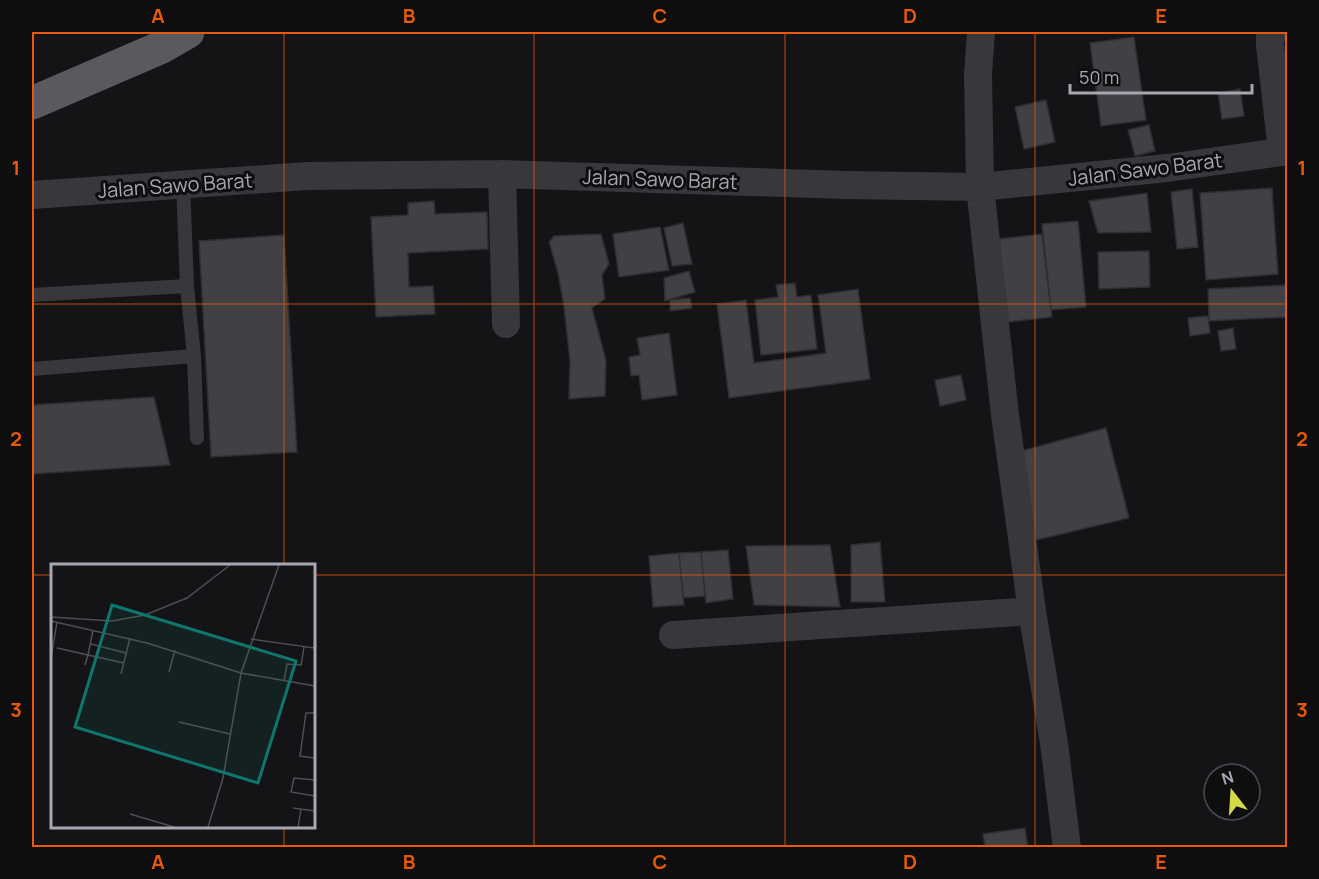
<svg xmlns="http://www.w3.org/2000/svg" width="1319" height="879" viewBox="0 0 1319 879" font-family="Manrope,sans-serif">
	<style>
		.building { fill: #414044; stroke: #2f2d30; stroke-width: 1.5 }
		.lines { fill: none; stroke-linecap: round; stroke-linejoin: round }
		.service { stroke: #38373b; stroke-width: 14 }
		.minor { stroke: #38373b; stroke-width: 28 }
		.trunk { stroke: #5a5960; stroke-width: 33 }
		.grid { fill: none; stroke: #e8590c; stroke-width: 1.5; stroke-opacity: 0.55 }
		.labels { text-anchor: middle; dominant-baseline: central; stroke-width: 6; stroke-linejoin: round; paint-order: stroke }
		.street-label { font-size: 20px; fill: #a7a7b3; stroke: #0f0e0f }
		.inset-road { fill: none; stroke: #4f4e54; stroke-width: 1.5 }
		.view { fill: #0f766e; fill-opacity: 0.15; stroke: #0f766e; stroke-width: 3 }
		.inset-edge { fill: none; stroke: #a7a7b3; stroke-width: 3 }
		.neatline { fill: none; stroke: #e8590c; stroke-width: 2 }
		.grid-label { font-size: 20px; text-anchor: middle; font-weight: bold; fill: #e8590c }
	</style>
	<rect width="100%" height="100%" fill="#141315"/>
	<path class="building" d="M1134,37L1146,120L1101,126L1090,43Z
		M1240,89L1244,116L1222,119L1218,93Z
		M1046,100L1055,142L1024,149L1015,107Z
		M1149,125L1155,151L1135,156L1128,130Z
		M1272,188L1278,274L1206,280L1200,193Z
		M1192,189L1198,247L1177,249L1171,192Z
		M1147,193L1151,232L1098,233L1089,201Z
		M434,201L435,214L487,212L488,249L408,253L409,287L433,286L435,314L376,317L371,217L408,215V203Z
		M1078,221L1086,307L1051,310L1042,224Z
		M683,223L692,264L672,266L664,228Z
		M660,227L669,270L619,277L613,234Z
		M601,234L609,264L602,275L605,299L592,308L606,360L605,396L569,399L570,361L564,307L558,273L549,242L554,236Z
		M1042,234L1052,317L1008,322L999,239Z
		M284,235L297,452L211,457L199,241Z
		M1149,251L1150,287L1099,289L1098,252Z
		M689,271L695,292L665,301L664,278Z
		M795,283L797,297L811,295L817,349L761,355L755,300L778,297L776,285Z
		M1288,285V317L1209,321L1208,289Z
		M858,289L870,379L729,398L717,304L746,300L754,363L826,353L818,295Z
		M690,298L692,308L670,311V300Z
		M1208,316L1210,333L1190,336L1188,318Z
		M1233,328L1236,349L1221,351L1218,331Z
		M669,333L677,395L642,400L639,375L631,376L629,357L640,355L637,338Z
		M961,375L966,400L940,406L935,380Z
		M154,397L170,465L32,474V405Z
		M1106,428L1129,518L1032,541L1017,452Z
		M880,542L885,602H851V545Z
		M830,545L840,607L754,605L746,546Z
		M728,550L733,599L706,603L701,552Z
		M701,552L705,596L683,598L679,553Z
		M679,553L684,605L653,607L649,556Z
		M1025,828L1028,848H985L983,834Z"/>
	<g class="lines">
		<path class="service" d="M183,183L187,286L194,356L197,438
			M32,295L187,286
			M32,369L194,356"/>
		<path class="minor" d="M981,32L978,74L980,187L1005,415L1032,611L1054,743L1067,848
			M1274,32L1270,36V45L1282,152
			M502,174L506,324
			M32,195L308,176L502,174L846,185L980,187L1167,168L1288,151
			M673,635L1032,611"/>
		<path class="trunk" d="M32,103L162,47L188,32"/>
	</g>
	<path class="grid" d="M284,32V566M534,32V848M785,32V848M1035,32V848M32,304H1288M32,575H52M314,575H1288M284,826V848"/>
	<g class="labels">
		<g class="street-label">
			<text transform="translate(1145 169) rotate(-7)">Jalan Sawo Barat</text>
			<text transform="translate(660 179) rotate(2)">Jalan Sawo Barat</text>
			<text transform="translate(175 185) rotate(-4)">Jalan Sawo Barat</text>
		</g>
	</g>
	<g transform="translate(51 564)">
		<rect width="264" height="264" fill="#141315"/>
		<path class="inset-road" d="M0,53L61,57L94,51L136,34L179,1M0,57L96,79L190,109L264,122M200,75L263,84L264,74M40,80L75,89M6,84L37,91L42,66M0,94L6,58M34,101L37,91L73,99M118,108L124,86M70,110L79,74M233,117L236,100L250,101L253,83M264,149H255L249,192L264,194M128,158L179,170M264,216L243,214L240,228L264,232M242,244L264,247M79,250L123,263M157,263L172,214L190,109L228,1M247,263L250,245"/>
		<path class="view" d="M61,41L245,97L207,219L24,163Z"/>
		<rect width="264" height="264" class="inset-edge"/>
	</g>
	<rect width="1319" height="879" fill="none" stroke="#0f0e0f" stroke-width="66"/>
	<g transform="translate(1232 792) rotate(343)"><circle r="28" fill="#0f0e0f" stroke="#4c4b51" stroke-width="1.5"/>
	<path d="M0-4.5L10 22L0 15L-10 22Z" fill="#d4da46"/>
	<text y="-9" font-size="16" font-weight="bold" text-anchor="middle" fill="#a7a7b3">N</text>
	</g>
	<path d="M1070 84v9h182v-9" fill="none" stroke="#a7a7b3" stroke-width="3"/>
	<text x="1079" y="84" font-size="18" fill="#a7a7b3" stroke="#0f0e0f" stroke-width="4.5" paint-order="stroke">50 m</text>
	<rect x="33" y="33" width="1253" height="813" class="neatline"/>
	<g class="grid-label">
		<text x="158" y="23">A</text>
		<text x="409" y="23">B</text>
		<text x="660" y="23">C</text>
		<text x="910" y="23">D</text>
		<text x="1161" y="23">E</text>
		<text x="16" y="175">1</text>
		<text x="1302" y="175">1</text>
		<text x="16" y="446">2</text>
		<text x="1302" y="446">2</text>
		<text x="16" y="717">3</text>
		<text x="1302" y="717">3</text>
		<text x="158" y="869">A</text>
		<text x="409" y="869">B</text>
		<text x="660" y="869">C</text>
		<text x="910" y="869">D</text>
		<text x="1161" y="869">E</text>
	</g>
</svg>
